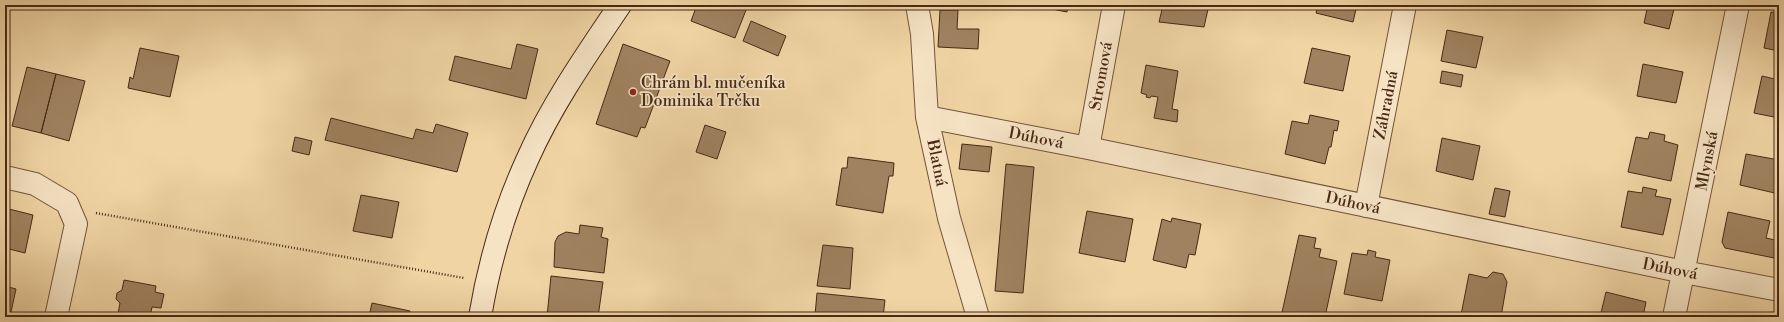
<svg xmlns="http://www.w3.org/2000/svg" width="1784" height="322" viewBox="0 0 1784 322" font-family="'Libre Bodoni',serif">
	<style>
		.building { fill: #a08260; stroke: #492916 }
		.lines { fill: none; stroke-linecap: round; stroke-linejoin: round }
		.street-casing { stroke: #73543a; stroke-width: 24 }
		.secondary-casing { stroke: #492916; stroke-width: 24 }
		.path { stroke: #492916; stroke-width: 2.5; stroke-dasharray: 1 2; stroke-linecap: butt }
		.street { stroke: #f5e3c4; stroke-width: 22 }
		.secondary { stroke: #f5e3c4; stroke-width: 22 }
		.poi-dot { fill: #8f2418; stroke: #f5e3c4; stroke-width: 1.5 }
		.labels { text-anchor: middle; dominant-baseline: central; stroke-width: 3.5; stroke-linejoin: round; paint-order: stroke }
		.street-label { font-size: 16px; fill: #492916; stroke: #f5e3c4 }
		.poi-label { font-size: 16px; fill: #492916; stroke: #f5e3c4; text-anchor: start }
	</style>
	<rect width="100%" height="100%" fill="#f0d4a4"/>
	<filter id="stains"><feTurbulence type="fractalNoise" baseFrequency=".005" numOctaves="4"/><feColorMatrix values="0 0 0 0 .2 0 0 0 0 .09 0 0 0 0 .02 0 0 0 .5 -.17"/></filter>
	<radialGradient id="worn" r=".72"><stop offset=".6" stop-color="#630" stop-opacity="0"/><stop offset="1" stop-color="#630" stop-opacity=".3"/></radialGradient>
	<path class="building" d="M697,5H748L735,38L691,21Z
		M1032,5H1068L1067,12Z
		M1163,5H1209L1204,27L1159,22Z
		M1318,5H1357L1353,22L1316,13Z
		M1648,5H1675L1669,29L1644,23Z
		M940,10H958L957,29H979L978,49L938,47Z
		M1771,12L1779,13V51L1764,48Z
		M751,21L786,36L778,56L743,41Z
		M1447,30L1483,37L1476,68L1441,61Z
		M517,44L538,49L526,99L449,80L455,56L511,69Z
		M623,44L670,61L645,128L641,127L637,137L596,124Z
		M140,48L179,56L170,97L128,88L130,77L133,79Z
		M1312,48L1350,56L1343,91L1304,83Z
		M1643,64L1683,72L1676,103L1637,96Z
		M1146,65L1178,71L1172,109L1178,110L1177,122L1154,118L1158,97L1151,96L1150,98L1146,97L1147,95L1141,93Z
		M27,67L56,74L41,133L12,126Z
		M1442,71L1463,75L1461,87L1440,83Z
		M56,74L85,81L69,141L41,133Z
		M1762,76L1779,80V118L1754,113Z
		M1310,115L1339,121L1337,131L1334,130L1331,147H1329L1325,164L1285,154L1292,121L1308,124Z
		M331,118L413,139L416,129L433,133L436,124L468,133L457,172L325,140Z
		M705,125L726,132L717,159L696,152Z
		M1650,132L1665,135L1664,141L1678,145L1671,181L1628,172L1636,137L1648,139Z
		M295,137L312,141L309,155L292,151Z
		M1442,138L1480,146L1473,180L1436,171Z
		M962,144L992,147L989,172L959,169Z
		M1746,154L1779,160V194L1740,185Z
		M848,157L894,163L893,176H889L883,213L836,205L842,168H847Z
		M1006,164L1034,167L1023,293L995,291Z
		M1643,187L1657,190L1655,196L1671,199L1663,235L1621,227L1628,191L1642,193Z
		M1495,188L1510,191L1505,217L1489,214Z
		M361,195L399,202L392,238L353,231Z
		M5,208L33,215L25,253L5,248Z
		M1087,211L1133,219L1125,262L1079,253Z
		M1728,212L1770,221L1766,238L1779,241V259L1725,248L1722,242Z
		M1172,218L1201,224L1195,255L1189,254L1186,268L1153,260L1162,219L1171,222Z
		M580,225L603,228L601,237L608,239L604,273L554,267L555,242L558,236L566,232L579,234Z
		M1299,235L1316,238L1314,248L1321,249L1319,257L1337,261L1325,317H1281Z
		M823,245L853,248L850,289L817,286Z
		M1368,250L1376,252L1375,257L1390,260L1382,301L1344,294L1352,253L1367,255Z
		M1493,272L1503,274L1507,282L1501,317H1471L1461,315L1469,274L1487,278Z
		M551,276L603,282L598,317H547Z
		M124,280L156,286L155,292L164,294L161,308L152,307L150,317H135L118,314L120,303L116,299L117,293L122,290Z
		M5,286L16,289L10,317H5Z
		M1606,292L1646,302L1643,317H1600Z
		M817,293L885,300L883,317H829L815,315Z
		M372,303L410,311L409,317H369Z"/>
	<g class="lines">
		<g class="street-casing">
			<path id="street" d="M917,5L922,34L927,117L949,218L978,317
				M927,117L1088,148L1684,272L1779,290
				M1088,148L1114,5
				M5,177L35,184L67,203L76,224L56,317
				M1366,206L1405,5
				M1674,317L1738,5"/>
		</g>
		<g class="secondary-casing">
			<path id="secondary" d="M480,317C489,263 505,208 528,158C552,104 587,54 620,5"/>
		</g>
		<path class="path" d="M96,213L464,278"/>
		<use href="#street" class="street"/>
		<use href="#secondary" class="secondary"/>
	</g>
	<circle class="poi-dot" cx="633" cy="92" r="4"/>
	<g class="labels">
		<g class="street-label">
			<text transform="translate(1101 76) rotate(-80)">Stromová</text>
			<text transform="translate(1386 105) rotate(-79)">Záhradná</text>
			<text transform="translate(1036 138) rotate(11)">Dúhová</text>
			<text transform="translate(1707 161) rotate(-79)">Mlynská</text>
			<text transform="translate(937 163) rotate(78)">Blatná</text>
			<text transform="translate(1353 203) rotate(12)">Dúhová</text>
			<text transform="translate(1670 269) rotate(11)">Dúhová</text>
		</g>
		<g class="poi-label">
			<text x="641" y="83">Chrám bl. mučeníka<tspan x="641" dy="18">Dominika Trčku</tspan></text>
		</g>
	</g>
	<rect width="1784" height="322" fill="none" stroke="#f0d4a4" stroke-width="20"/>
	<rect x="6" y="6" width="1772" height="310" fill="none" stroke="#492916" stroke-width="2"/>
	<rect x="10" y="10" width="1764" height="302" fill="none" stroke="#492916"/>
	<rect width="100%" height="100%" filter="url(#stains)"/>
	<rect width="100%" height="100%" fill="url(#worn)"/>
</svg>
